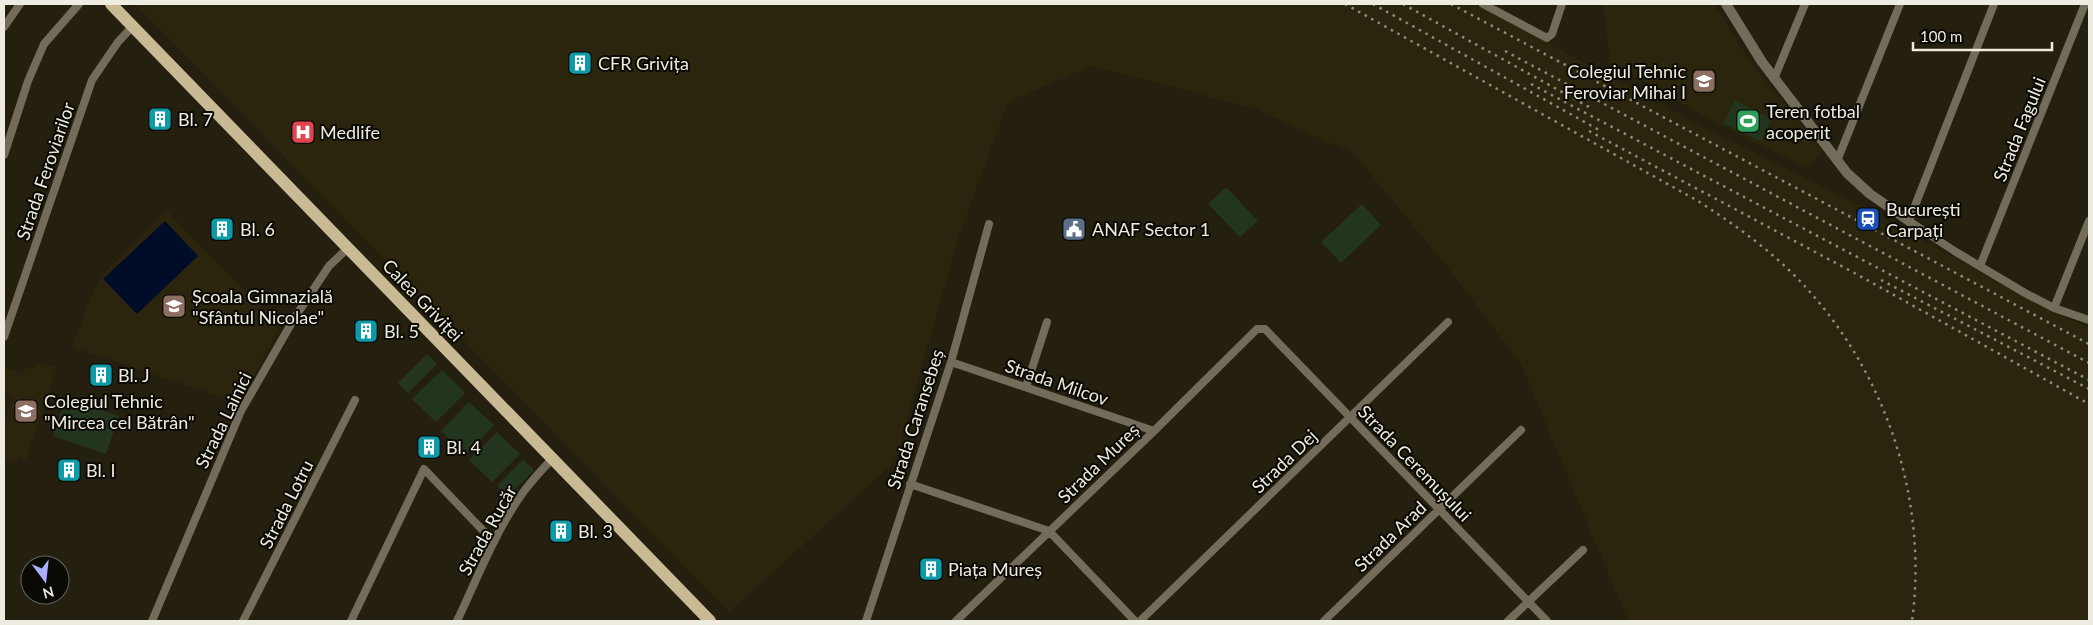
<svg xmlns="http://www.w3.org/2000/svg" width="2093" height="625" viewBox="0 0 2093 625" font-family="Lato,sans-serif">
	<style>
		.built { fill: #2c250d }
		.green { fill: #23351f }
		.water { fill: #000c28 }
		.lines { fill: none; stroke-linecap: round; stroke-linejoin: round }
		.minor { stroke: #736c5a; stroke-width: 8 }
		.tertiary { stroke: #736c5a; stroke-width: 10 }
		.primary { stroke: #c9b994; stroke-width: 12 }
		.rail { stroke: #8f8b7d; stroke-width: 2.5; stroke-dasharray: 2.5 5; stroke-linecap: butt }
		.labels { text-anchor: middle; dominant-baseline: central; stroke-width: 4; stroke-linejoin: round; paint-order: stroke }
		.poi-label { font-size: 18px; fill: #eeebe0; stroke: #0b0904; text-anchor: start }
		.street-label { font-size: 18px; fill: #eeebe0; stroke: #0b0904 }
	</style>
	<rect width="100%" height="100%" fill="#241f0e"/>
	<path class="built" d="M135,4H1477L1669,109L1859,205L2052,311L2089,328V621H1628L1521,364L1448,268L1354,154L1253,108L1092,66L1008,102L957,242L895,462L729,612Z
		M1603,4H1714L1752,64L1823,151L1807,169L1713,121L1610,62Z
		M166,210L280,326L240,403L72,347L95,287L101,277Z
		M37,362L57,368L26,460L19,458L17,462L4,458V427L14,396L4,393V367L23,374L26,366L34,369Z"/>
	<path class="green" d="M1735,100L1772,119L1761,141L1723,123Z
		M1226,187L1258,221L1240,237L1208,204Z
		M1362,204L1381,225L1341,263L1321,242Z
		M427,354L437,364L408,393L398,383Z
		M442,370L465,393L436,422L412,399Z
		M66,397L119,416L106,454L53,436Z
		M469,402L494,425L466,455L441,431Z
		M497,432L520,454L492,482L469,460Z
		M523,459L534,470L508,497L497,486Z"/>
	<path class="water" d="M165,221L198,256L137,314L103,279Z"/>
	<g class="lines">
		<path class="minor" d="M1483,4L1547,38L1552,34L1562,4
			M1994,4L1909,221L1956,252L2025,293L2054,308L2089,320
			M4,27L20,4
			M1774,79L1805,4
			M4,155L28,81L44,44L79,4
			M1837,161L1900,4
			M1980,266L2085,4
			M2054,308L2089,221
			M4,337L92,80L118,42L133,26
			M951,362L1154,431
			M1026,387L1047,322
			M910,484L1049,531L1135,621
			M152,621L241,411L295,317L329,266L348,248
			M243,621L355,400
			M351,621L424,469L494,542
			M457,621C477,579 495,532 522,494C531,481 542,470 552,459
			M866,621L951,362L989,224
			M956,621L1154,431L1257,329H1265L1547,621
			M1140,621L1448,322
			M1324,621L1521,430
			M1508,621L1583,550"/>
		<path class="tertiary" d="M1726,4L1762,62L1847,173L1870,194L1909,221"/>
		<path class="primary" d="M111,4L710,621"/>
		<path class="rail" d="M1345,4L1698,201C1732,223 1765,246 1794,275C1883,364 1929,496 1912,621
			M1373,4L1599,130
			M1403,4L1589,107
			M1451,4L2089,344
			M1505,51L2089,363
			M1531,84L2089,380
			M1589,131L1860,276L2089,404
			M1881,280L2089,389"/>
	</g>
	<defs>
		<g id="building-square" transform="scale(1.25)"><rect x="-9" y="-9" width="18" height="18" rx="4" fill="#0f9aa8" stroke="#0b0904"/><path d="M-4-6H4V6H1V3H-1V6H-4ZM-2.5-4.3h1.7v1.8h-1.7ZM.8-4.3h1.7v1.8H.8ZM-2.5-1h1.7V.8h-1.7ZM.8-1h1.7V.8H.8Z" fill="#fff"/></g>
		<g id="school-square" transform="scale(1.25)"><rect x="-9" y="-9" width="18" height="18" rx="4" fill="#8d6e63" stroke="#0b0904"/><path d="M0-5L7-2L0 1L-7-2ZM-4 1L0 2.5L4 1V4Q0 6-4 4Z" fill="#fff"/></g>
		<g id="stadium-square" transform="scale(1.25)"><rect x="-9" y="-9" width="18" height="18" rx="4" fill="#2e9e5b" stroke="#0b0904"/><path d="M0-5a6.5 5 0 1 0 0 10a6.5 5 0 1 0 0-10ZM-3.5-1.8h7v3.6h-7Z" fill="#fff"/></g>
		<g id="hospital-square" transform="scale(1.25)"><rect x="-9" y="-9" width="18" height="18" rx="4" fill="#e0444e" stroke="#0b0904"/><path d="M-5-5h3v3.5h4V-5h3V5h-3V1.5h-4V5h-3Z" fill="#fff"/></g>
		<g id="station-square" transform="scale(1.25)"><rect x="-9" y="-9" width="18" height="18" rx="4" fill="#1a4fb4" stroke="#0b0904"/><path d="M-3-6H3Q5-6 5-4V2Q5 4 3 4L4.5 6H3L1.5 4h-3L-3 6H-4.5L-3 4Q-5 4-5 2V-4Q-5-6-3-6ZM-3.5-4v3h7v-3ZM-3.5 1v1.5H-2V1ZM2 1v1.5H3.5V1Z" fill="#fff"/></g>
		<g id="civic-square" transform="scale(1.25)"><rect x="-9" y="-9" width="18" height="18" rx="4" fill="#5c6f8a" stroke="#0b0904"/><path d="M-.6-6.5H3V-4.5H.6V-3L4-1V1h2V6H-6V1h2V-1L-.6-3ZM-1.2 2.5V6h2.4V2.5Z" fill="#fff"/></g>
	</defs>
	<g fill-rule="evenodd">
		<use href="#building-square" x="580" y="63"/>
		<use href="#school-square" x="1704" y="81"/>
		<use href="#building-square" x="160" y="119"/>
		<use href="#stadium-square" x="1748" y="121"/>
		<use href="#hospital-square" x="303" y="132"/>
		<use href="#station-square" x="1868" y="219"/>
		<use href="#building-square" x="222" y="229"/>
		<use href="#civic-square" x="1074" y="229"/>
		<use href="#school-square" x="174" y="306"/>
		<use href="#building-square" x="366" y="331"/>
		<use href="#building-square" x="101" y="375"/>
		<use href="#school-square" x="26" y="411"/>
		<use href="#building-square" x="429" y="447"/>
		<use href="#building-square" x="69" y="470"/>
		<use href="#building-square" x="561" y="531"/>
		<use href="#building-square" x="931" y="569"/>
	</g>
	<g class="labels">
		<g class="poi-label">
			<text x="598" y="63">CFR Grivița</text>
			<text x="1686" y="71" text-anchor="end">Colegiul Tehnic<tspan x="1686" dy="21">Feroviar Mihai I</tspan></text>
			<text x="1766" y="111">Teren fotbal<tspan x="1766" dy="21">acoperit</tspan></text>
			<text x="178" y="119">Bl. 7</text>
			<text x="320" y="132">Medlife</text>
			<text x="1886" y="209">București<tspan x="1886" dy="21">Carpați</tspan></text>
			<text x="240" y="229">Bl. 6</text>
			<text x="1092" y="229">ANAF Sector 1</text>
			<text x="192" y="296">Școala Gimnazială<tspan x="192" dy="21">"Sfântul Nicolae"</tspan></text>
			<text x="384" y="331">Bl. 5</text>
			<text x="118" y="375">Bl. J</text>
			<text x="44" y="401">Colegiul Tehnic<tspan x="44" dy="21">"Mircea cel Bătrân"</tspan></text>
			<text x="446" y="447">Bl. 4</text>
			<text x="86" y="470">Bl. I</text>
			<text x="578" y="531">Bl. 3</text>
			<text x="948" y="569">Piața Mureș</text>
		</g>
		<g class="street-label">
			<text transform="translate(2019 129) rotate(-68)">Strada Fagului</text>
			<text transform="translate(45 171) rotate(-71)">Strada Feroviarilor</text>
			<text transform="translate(423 300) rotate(46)">Calea Griviței</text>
			<text transform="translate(1057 382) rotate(19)">Strada Milcov</text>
			<text transform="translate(915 419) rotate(-72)">Strada Caransebeș</text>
			<text transform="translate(223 420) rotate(-64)">Strada Lainici</text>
			<text transform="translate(1284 461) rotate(-44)">Strada Dej</text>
			<text transform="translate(1098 463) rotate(-44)">Strada Mureș</text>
			<text transform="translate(1415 463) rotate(46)">Strada Ceremușului</text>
			<text transform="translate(286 504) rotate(-63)">Strada Lotru</text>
			<text transform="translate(487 530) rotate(-61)">Strada Rucăr</text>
			<text transform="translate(1390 536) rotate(-44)">Strada Arad</text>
		</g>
	</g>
	<rect width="2093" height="625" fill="none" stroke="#eeebe0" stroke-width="10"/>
	<g transform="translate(45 580) rotate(165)"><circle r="24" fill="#0b0904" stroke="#66635c"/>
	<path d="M0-4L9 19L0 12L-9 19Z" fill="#a9b0fc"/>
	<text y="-8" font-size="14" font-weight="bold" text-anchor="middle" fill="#eeebe0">N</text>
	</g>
	<path d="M1913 42v8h139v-8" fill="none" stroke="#eeebe0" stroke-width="2.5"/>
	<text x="1920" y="42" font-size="15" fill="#eeebe0" stroke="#0b0904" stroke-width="4" paint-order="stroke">100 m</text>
</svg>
